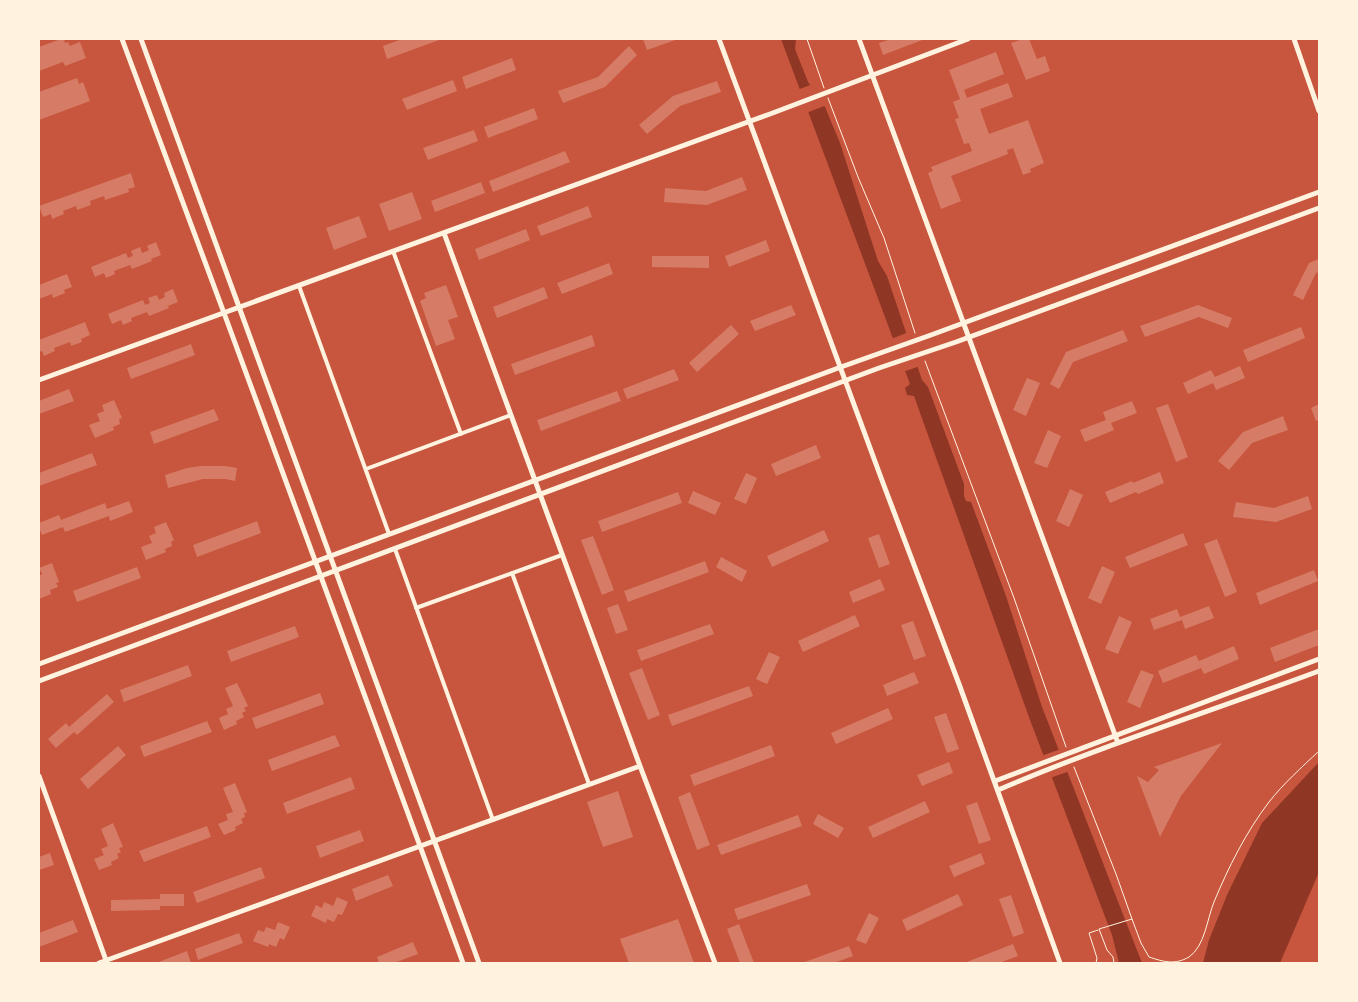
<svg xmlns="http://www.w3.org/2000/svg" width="1358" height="1002" font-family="'Libre Baskerville',serif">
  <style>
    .water { fill: #8f3625 }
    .pier { fill: #c8553d }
    .building { fill: #d67c66 }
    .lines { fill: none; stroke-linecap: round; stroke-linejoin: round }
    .path { stroke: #fff3e0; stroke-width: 1 }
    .minor { stroke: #fff3e0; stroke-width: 4 }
    .tertiary { stroke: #fff3e0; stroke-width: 5 }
  </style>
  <rect width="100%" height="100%" fill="#c8553d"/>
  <path class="water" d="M781 39H796L795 49 808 82 825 107 840 143 878 261 887 276 922 380 928 387 964 484V496L966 501 971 502 1006 596 1042 707 1142 963H1119L1112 935 1030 720 914 396 907 395 905 388 910 384Z
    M1319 762V872L1280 963H1203L1209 940 1227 895 1262 823Z"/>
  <path class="pier" d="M813 84 827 105 806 113 797 90Z
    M909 332 920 366 903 372 891 339Z
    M1061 749 1070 771 1050 778 1041 756Z"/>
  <path class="building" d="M61 39H64L65 43 68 42 70 46 80 42 86 58 65 66 63 62 39 71V47Z
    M402 39H442L387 59 383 46Z
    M643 39H678L647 50Z
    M891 39H925L883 55 879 43Z
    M1023 39H1029L1037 59 1045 56 1050 71 1026 80 1011 43Z
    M629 46 637 55 605 87 563 103 558 91 598 77Z
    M996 52 1004 74 964 90 967 98 1008 83 1013 97 980 109 989 134 1028 120 1044 163 1030 169 1031 172 1023 175 1013 148 1007 150 1008 154 951 176 961 201 941 209 928 173 933 171 931 167 972 151 969 143 964 144 955 119 959 118 953 102 960 99 949 70Z
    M512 58 516 70 466 89 462 77Z
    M77 78 79 84 83 82 90 101 39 120V92Z
    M453 80 457 91 407 110 402 99Z
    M717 81 721 92 680 106 647 134 639 125 673 96Z
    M534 108 538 119 488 138 484 127Z
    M474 130 478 141 428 160 423 148Z
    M565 151 570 162 493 192 489 181Z
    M131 173 135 187 128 189 129 192 105 200 104 196 90 201 91 205 77 210 76 206 63 211 64 214 52 219 51 214 43 217 39 206Z
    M742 177 747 190 707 205 664 202 665 188 706 191Z
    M481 182 485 193 435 212 431 201Z
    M412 192 422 219 389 231 379 204Z
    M588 206 592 217 541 236 537 226Z
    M359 216 367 237 334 250 326 228Z
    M526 229 530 240 479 260 475 249Z
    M766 240 770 251 729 267 725 256Z
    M156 242 161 255 151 259 152 261 132 269 130 265 114 271 115 274 106 278 104 273 95 277 91 267 126 253 128 258 133 256 131 251 140 247 142 253 149 250 147 246Z
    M652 256H709V268L652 267Z
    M1319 259V272L1316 273 1303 300 1293 295 1309 263Z
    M609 263 613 274 562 294 557 283Z
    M67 274 72 287 64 290 65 293 53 298 52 294 39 299V285Z
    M446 285 458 317 448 320 455 339 436 346 420 301 426 298 424 293Z
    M544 287 548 298 497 318 493 307Z
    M173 289 178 302 168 306 169 308 149 316 147 312 131 318 132 321 123 325 121 320 112 324 108 314 143 300 145 305 150 303 148 298 157 295 159 300 165 297 164 293Z
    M791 305 796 315 755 331 750 321Z
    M1198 305 1232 318 1228 328 1199 317 1145 337 1140 326Z
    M85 322 90 335 81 339 82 342 71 346 70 342 54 348 55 351 44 356 42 351 39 352V340Z
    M731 325 739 334 697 372 689 363Z
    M1301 327 1305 338 1248 362 1243 350Z
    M1123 330 1128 341 1073 362 1059 389 1050 384 1066 352Z
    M592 335 595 346 515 375 511 364Z
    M191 344 195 355 131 379 127 368Z
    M1240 366 1245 378 1216 390 1213 383 1188 394 1183 383 1211 370 1215 377Z
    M674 369 679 380 627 399 623 389Z
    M1027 378 1040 383 1026 416 1013 410Z
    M69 389 74 401 39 414V401Z
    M617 391 621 401 541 431 537 420Z
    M114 400 122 418 119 419 120 424 113 427 114 430 95 438 89 425 100 421 97 414 104 411 102 405Z
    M1132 401 1137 413 1111 423 1114 430 1085 442 1080 430 1106 420 1103 412Z
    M1168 404 1188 457 1176 462 1156 408Z
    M1319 404V420L1316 421 1311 408Z
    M214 409 219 420 154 444 150 432Z
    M1283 416 1288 430 1252 443 1229 470 1218 461 1243 432Z
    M1048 430 1061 436 1047 468 1034 463Z
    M816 445 821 458 776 476 771 464Z
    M92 453 97 465 39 486V473Z
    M201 466H225L237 468 235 481 225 479H203L168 488 165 475 187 468Z
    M1160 472 1164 483 1138 494 1136 492 1110 503 1105 492 1132 481 1133 483Z
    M746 473 757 478 746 504 734 499Z
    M1070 489 1083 495 1069 527 1056 521Z
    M693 491 721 503 715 515 688 503Z
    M678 492 682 503 602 532 598 521Z
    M1308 496 1312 509 1276 522 1233 517 1236 502 1274 508Z
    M129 501 133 512 110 521 109 516 65 532 63 527 42 535 39 528V523L59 515 61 520 105 503 107 509Z
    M257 521 261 533 197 557 193 545Z
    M166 522 174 540 171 542 172 546 165 549 166 552 146 560 141 547 152 543 149 536 156 533 154 527Z
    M824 530 829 541 772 567 767 556Z
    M1183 533 1188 545 1130 568 1125 557Z
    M879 534 890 564 879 568 868 538Z
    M593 536 614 590 602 595 581 540Z
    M1217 539 1237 592 1225 597 1204 544Z
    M721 557 747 571 742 582 716 567Z
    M705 561 709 572 628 602 624 591Z
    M52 563 59 582 56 583 58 587 50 590 51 594 39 599V576L42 574 39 568Z
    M1102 566 1115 572 1101 604 1088 598Z
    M137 567 141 578 77 602 73 591Z
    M1314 570 1318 581 1260 605 1256 593Z
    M880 579 885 590 853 603 849 592Z
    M618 604 628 630 616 634 607 608Z
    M1209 606 1214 618 1185 629 1182 620 1154 630 1150 619 1177 609 1180 617Z
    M855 615 860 626 803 652 798 641Z
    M1119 616 1132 622 1118 654 1105 649Z
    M913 621 926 656 914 660 901 625Z
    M710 624 714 634 641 661 637 650Z
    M295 626 299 637 231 662 227 651Z
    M1319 629V645L1275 662 1270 648Z
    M1234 646 1239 659 1204 674 1201 668 1163 683 1158 671 1196 655 1199 661Z
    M769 652 780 657 767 684 756 679Z
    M188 665 192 676 124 702 120 690Z
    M642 668 660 715 648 720 629 673Z
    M1141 670 1154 675 1140 708 1127 702Z
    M914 672 919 683 887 696 883 685Z
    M237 683 248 706 244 708 246 711 242 713 244 717 236 721 237 724 224 730 219 718 228 714 226 709 233 706 225 688Z
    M749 686 753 696 672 726 668 715Z
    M320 693 324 704 256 729 252 718Z
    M107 694 114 702 77 735 74 732 56 748 48 739 66 723 69 727Z
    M888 708 893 719 836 744 831 733Z
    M946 713 959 749 947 753 934 717Z
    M207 721 212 732 144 757 140 746Z
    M335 735 340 746 272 771 268 760Z
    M1222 743 1181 796 1160 837 1137 776 1148 782 1159 770 1154 767Z
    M771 745 775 756 694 786 690 775Z
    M118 746 126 755 88 789 80 779Z
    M949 762 953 773 922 786 917 775Z
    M351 777 355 789 287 814 283 803Z
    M235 783 247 812 244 813 245 817 241 819 243 823 235 827 236 830 224 835 218 824 228 820 226 814 233 812 223 788Z
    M618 791 633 837 603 847 587 802Z
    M690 792 710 845 697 850 678 797Z
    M925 801 930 812 873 838 868 827Z
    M977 802 991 840 979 844 966 806Z
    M818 814 844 828 838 838 813 824Z
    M798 815 802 826 721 855 717 845Z
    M113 823 123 847 119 848 121 852 117 854 119 858 111 862 112 865 99 870 94 859 104 855 101 849 108 846 101 829Z
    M207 826 211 837 144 862 139 851Z
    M360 830 364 841 320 858 316 846Z
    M50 853 54 865 39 870V857Z
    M981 853 985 864 954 877 949 866Z
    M261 867 265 878 197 903 193 892Z
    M388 875 393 886 356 901 352 889Z
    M807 884 811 895 738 920 734 909Z
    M160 894H184V906H160V910L111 911V900L160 899Z
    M958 894 963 905 907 931 902 920Z
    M1011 895 1024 933 1013 937 999 899Z
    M337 897 348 902 342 915 338 914 334 922 327 919 326 923 311 916 316 905 322 908 324 902 333 906Z
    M869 913 879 918 866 944 856 940Z
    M678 919 694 963H629L620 939Z
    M73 920 78 932 39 947V933Z
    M278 922 290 927 284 940 280 938 276 947 269 944 268 947 253 941 258 930 264 932 266 927 275 930Z
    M739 924 754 963H740L727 929Z
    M239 933 243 943 198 960 195 949Z
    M413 942 418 954 394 963H379L377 957Z
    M1013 944 1018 956 999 963H964Z
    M849 946 853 956 834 963H802Z
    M187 951 191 963H156Z"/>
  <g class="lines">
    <path class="path" d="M807 39 824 88
      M828 98 858 177 884 238 915 333
      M925 361 1014 598 1066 747
      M1074 767 1116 874 1132 919
      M1096 963 1097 958 1089 933 1098 930
      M1114 963 1113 957 1107 950 1099 929 1132 919 1141 943 1149 957C1164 962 1175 965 1189 957 1205 946 1207 919 1214 902 1228 868 1246 832 1269 802 1283 784 1302 767 1319 751"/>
    <path class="minor" d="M393 251 461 434
      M299 286 389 534
      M366 469 511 415
      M395 549 493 820
      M512 573 589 784
      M416 608 562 555"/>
    <path class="tertiary" d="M122 39 224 313 463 963
      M141 39 479 963
      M719 39 883 483 959 684 1060 963
      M859 39 1118 743
      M1294 39 1319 111
      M444 233 640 766 715 963
      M39 380 770 114 968 39
      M39 664 841 367 931 335 1319 192
      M39 681 879 368 956 342 1319 208
      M39 776 107 963
      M995 781 1319 659
      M998 790C1103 745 1212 711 1319 671
      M99 963 640 766"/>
  </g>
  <rect width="1358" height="1002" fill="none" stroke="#fff3e0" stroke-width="80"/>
</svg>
